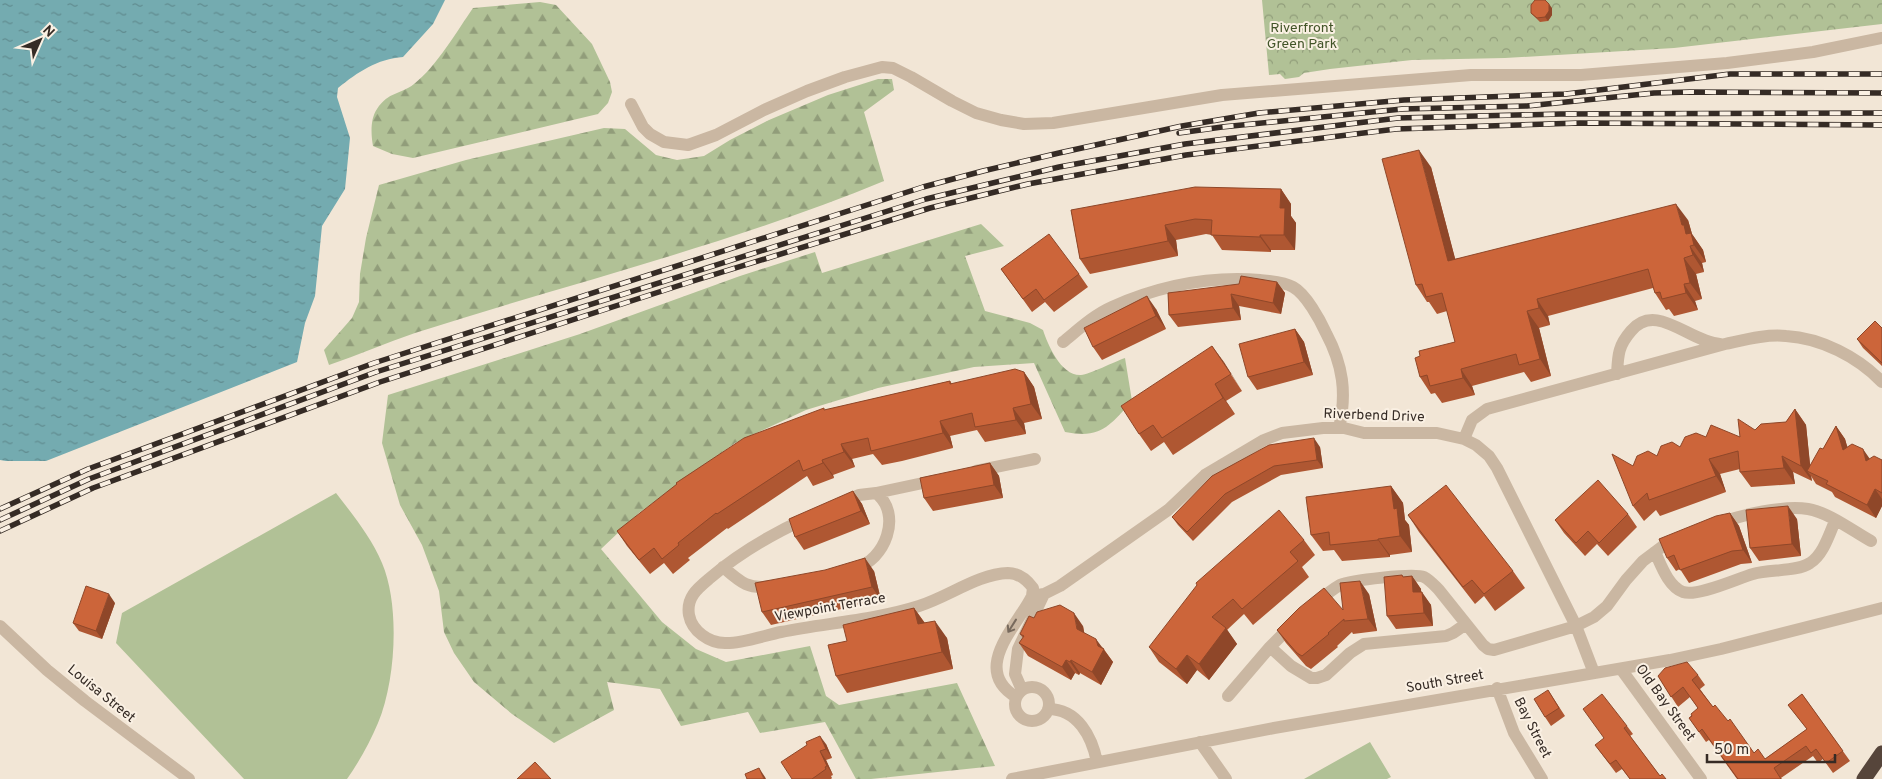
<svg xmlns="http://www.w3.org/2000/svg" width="1882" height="779" font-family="Overpass,sans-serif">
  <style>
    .grass { fill: #b1c196 }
    .forest { fill: url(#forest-firs) }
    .park { fill: url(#park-crowns) }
    .water { fill: url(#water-ripples) }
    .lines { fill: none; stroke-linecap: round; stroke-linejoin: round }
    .minor { stroke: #cab7a2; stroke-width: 12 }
    .highway { stroke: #56453b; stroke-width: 15 }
    .rail-casing { stroke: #352b25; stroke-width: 5.5 }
    .rail { stroke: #faf0e3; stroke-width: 4; stroke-dasharray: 11; stroke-linecap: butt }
    .wall { fill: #af5732 }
    .shaded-wall { fill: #8f4729 }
    .building { fill: #cc653a; stroke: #8f4729 }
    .oneway { stroke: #786a5d }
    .labels { text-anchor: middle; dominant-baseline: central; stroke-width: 4; stroke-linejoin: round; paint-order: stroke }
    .park-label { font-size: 14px; fill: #425428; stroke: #faf0e3 }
    .street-label { font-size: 14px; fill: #352b25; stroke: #faf0e3 }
  </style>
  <defs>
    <pattern id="forest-firs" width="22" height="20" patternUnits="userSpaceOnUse" patternTransform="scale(1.25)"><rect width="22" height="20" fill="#b1c196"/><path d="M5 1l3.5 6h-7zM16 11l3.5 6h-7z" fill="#919d7a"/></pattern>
    <pattern id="park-crowns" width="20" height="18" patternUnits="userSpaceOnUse" patternTransform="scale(1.25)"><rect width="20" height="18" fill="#b1c196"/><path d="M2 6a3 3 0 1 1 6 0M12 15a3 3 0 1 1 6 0" fill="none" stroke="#919d7a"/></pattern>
    <pattern id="water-ripples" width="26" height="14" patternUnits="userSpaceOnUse" patternTransform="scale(1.25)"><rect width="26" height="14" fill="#74abb0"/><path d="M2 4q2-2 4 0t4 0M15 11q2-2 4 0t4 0" fill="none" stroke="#608b8f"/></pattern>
  </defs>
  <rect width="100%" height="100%" fill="#f2e6d6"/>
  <path class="grass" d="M336 493C353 515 371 537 382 563 400 605 396 680 378 723 370 742 359 762 347 779H244L116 643 122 613Z
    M1370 742 1391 777 1387 779H1304Z"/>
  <path class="forest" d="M540 2 556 5 592 44 610 82 612 92 608 103 598 114 413 158 392 154 373 146C371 135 370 119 377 109 389 91 400 95 414 84 436 67 457 31 473 8Z
    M878 79H892L894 90 864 112 884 181C732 244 571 283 415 333 386 343 358 355 329 365L324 350 352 318 359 302 360 274 366 238 379 185 466 160 604 128 625 129 656 155 677 160 704 156 730 140 769 120 828 95Z
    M981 224 1004 246 965 256 985 311 1030 323 1043 330C1048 345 1061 376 1081 375 1090 374 1114 362 1125 358L1132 401C1109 426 1102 439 1065 432L1034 363 974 367 878 388 806 410 735 443 639 513 601 549 662 622 696 649 726 662 810 646 826 696 839 705 957 683 995 766 871 779H856L825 722 760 733 748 712 681 726 660 689 607 682 614 710 554 743 512 714 474 682 454 653 444 632 439 591 422 545 400 505 382 443 388 395 580 334 740 276 815 252 822 273Z"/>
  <path class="park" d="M1262 0H1882V24L1674 48 1505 58 1412 60 1330 69 1304 73 1299 77 1285 79 1280 74 1269 75Z"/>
  <path class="water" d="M0 0H445L433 24 403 57C377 59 358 72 338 88L337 97 350 138 345 189 322 226 315 296 305 323 297 362 46 461H6L0 460Z"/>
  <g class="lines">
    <path class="minor" d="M631 104 643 127 650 134 664 142 688 145 716 135 764 110 807 91 845 77 882 67 893 68 911 77 952 101 976 113 1001 120 1024 124 1053 123 1222 95 1471 75H1581L1727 63 1813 52 1882 38
      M1063 342C1079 329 1094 315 1112 307 1159 286 1209 276 1260 280 1271 281 1284 282 1293 287 1306 294 1320 320 1326 333 1343 365 1347 393 1339 428
      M1617 374C1618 355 1618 346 1631 331 1656 301 1689 342 1720 344
      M1464 439 1472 420 1487 409 1725 344C1744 340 1766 334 1786 336 1821 338 1858 357 1882 382
      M976 471 1035 459
      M876 493 937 480
      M841 503 859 495 876 493C903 514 885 561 855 568
      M807 518C772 534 739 553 710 578 698 588 686 597 689 615 692 631 709 643 725 643 740 644 766 635 781 632 826 623 875 620 919 606 948 597 978 574 1008 573 1019 573 1027 580 1033 588L1032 596
      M1719 523C1742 515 1783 505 1808 509 1828 512 1853 531 1871 541
      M1655 552C1661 565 1668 586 1683 592 1698 597 1738 578 1753 574 1769 569 1797 572 1810 563 1823 555 1829 535 1835 521
      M723 567C740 582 748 590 772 586
      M1315 604C1323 597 1331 590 1340 585 1351 580 1414 573 1424 577 1430 580 1434 585 1439 590L1483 645 1488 649 1494 650 1576 626 1594 617 1607 606 1626 580 1643 561 1667 543 1677 539
      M0 626 47 670 85 701 189 779
      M1270 647 1291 666 1311 678H1317L1326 675 1350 653 1364 644 1446 636 1453 633 1466 624
      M1621 669 1701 779
      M1015 704a17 17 0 1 1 34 0a17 17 0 1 1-34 0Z
      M1497 688 1514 733 1542 779
      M1022 690 1015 674 1018 649 1044 594
      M1228 696 1270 647 1293 624
      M1016 697C970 669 1018 625 1032 596L1044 594 1060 586 1168 510 1205 475 1264 440 1282 433 1323 428H1344L1364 433H1437L1464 439 1476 445 1489 456 1497 468 1576 626 1594 673
      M1048 709C1078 709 1092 737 1097 762
      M1200 742 1226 779
      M1012 779 1274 728 1670 660 1721 649 1882 608"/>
    <path class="highway" d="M1864 779 1882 753"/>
    <defs>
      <path id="rail" d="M1179 133 1222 127 1402 109 1527 106 1654 93 1690 92 1882 93
        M0 509 88 469 374 363 923 187 983 171 1059 153 1182 126 1259 113 1404 100 1566 94 1730 74H1882
        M0 520 89 479 376 372 926 199 1059 167 1185 144 1398 118 1560 114 1882 113
        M0 531 93 488 380 382 690 282 930 208 1028 184 1186 155 1396 129 1580 123 1882 125"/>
    </defs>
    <use href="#rail" class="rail-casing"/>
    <use href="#rail" class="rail"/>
  </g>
  <path class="wall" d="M1552 8V15L1548 21 1540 22 1531 13Z
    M1431 167 1455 259 1688 220 1692 234 1703 250 1706 262 1702 263 1704 272 1696 274 1702 299 1695 301 1698 310 1674 316 1669 309 1666 310 1655 293 1653 288 1548 316 1550 325 1539 328 1551 376 1531 382 1524 372 1472 386 1475 395 1442 403 1435 393 1431 394 1420 377V356L1455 342 1447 311 1437 314 1429 302H1427L1416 285Z
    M1281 189 1291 204V216L1296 223 1295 250H1271V252L1222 250 1212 235 1206 234 1176 240 1178 256 1090 274 1080 259 1071 210Z
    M1001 269 1079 274 1088 287 1054 312 1045 302 1032 312Z
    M1277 282 1285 293 1281 314 1239 306 1241 320 1178 327 1169 315 1168 293Z
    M1156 309 1166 329 1102 360 1093 347Z
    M1882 328V366L1863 348 1857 339Z
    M1295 329 1304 342 1313 375 1257 390 1248 377Z
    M1212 346 1242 391 1226 401 1235 414 1173 455 1164 442 1151 451 1139 434Z
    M1024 372 1034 387 1042 419 1024 423 1026 434 985 442 977 430 950 436 953 448 902 461 882 465 873 454 852 459 855 467 833 475 834 478 813 486 807 476 728 529 727 528 688 558 690 560 673 574 664 563 650 574 627 546 617 531 825 410 950 381 952 384Z
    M1795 409 1806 425 1810 466 1823 449 1836 426 1845 439 1847 447 1869 459 1882 460V506L1876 518 1835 497 1832 492 1816 484 1811 476 1812 481 1793 472 1795 484 1751 487 1740 472V469L1720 474 1726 492 1660 516 1656 510 1644 521 1633 506V466L1657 456 1706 437H1740L1755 430 1786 422Z
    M1269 445 1320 447 1323 468 1281 475 1232 502 1193 541 1178 525 1172 517Z
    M990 463 999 476 1003 498 933 511 924 498Z
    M1391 486 1403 503 1405 520 1409 525 1412 552 1390 555V557L1342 561 1334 550 1323 551 1311 535Z
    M853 491 862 504 870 524 804 550 795 537Z
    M1730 513 1739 526 1752 563 1741 564 1689 583 1680 569 1676 571 1667 558Z
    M1628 514 1637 527 1608 556 1597 544 1585 556 1564 533 1555 520Z
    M1408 515 1513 571 1525 588 1495 611 1484 596 1475 604 1419 532Z
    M1797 519 1801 556 1759 561 1750 548Z
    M1304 540 1315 555 1302 567 1309 577 1253 625 1244 614 1227 630 1237 644 1209 680 1197 670 1187 684 1159 662 1149 647Z
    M874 571 881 600 771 625 762 612Z
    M1402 575 1403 577 1412 576 1421 589V592L1431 605 1433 626 1396 629 1387 616Z
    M1369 594 1377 631 1353 634 1352 632 1337 646 1338 647 1311 669 1306 666 1286 643 1277 630 1343 610Z
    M115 603 102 639 79 631 73 623Z
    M914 608 925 623 947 638 953 669 847 693 836 676 847 641Z
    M1083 626 1084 633 1103 648 1113 662 1101 685 1080 673 1079 675 1075 673 1071 680 1028 656 1019 643 1023 638 1020 634Z
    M1698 675 1705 685 1700 689 1713 707 1728 721 1754 753 1765 759 1807 729 1788 705 1802 694 1850 761 1833 773 1823 759 1818 763 1813 756 1781 778 1782 779H1737L1709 740 1706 742 1689 718 1698 708 1690 697 1678 707 1658 676Z
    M1548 690 1565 716 1551 726 1545 717Z
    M1627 726 1633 734 1630 736 1660 776 1666 779H1630L1622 769 1616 773 1595 745Z
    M826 744 832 758 826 760 833 775 831 776 832 778 831 779H792Z"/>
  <path class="shaded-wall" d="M1549 4 1552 8V15L1548 21 1545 17Z
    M1419 150 1431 167 1460 277 1448 261Z
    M1281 189 1291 204V216L1296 223 1295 250 1284 235 1280 208Z
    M1676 204 1688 220 1692 234 1703 250 1706 262 1686 234 1682 225Z
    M1165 225 1176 240 1178 256 1168 241Z
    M1260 235 1271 250V252L1260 237Z
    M1690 246 1702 263 1704 272 1693 255Z
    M1684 258 1696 274 1702 299 1690 283Z
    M1277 282 1285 293 1281 314 1273 303Z
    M1684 284 1695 301 1698 310 1686 293Z
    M1231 294 1239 306 1241 320 1233 308Z
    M1147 296 1156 309 1166 329 1156 316Z
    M1537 299 1548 316 1550 325 1539 308Z
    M1527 311 1539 328 1551 376 1540 359Z
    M1295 329 1304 342 1313 375 1304 362Z
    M1212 346 1224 362 1242 391 1231 374Z
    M1461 369 1472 386 1475 395 1463 378Z
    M1024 372 1034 387 1042 419 1031 404Z
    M1215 384 1226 401 1235 414 1223 398Z
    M1013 408 1024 423 1026 434 1016 420Z
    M1795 409 1806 425 1811 473 1807 471 1811 476 1812 481 1801 466Z
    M940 421 950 436 953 448 943 433Z
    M1836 426 1845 439 1852 462 1843 450Z
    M1314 438 1320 447 1323 468 1317 460Z
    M841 444 852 459 855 467 844 452Z
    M1863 449 1872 462 1866 461Z
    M1782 456 1793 472 1795 484 1784 468Z
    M1709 459 1720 474 1726 492 1716 476Z
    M822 460 833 475 834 478 823 463Z
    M990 463 999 476 1003 498 994 485Z
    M1391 486 1403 503 1405 520 1409 525 1412 552 1400 536 1394 509Z
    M1875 489 1882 499V506L1876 518 1867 505Z
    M853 491 862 504 870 524 861 511Z
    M1788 506 1797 519 1801 556 1792 544Z
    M1730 513 1739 526 1752 563 1743 550Z
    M1378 539 1390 555V557L1378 540Z
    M865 558 874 571 881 600 872 587Z
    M1412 576 1421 589 1422 605 1413 592Z
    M1360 581 1369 594 1377 631 1368 619Z
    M1422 592 1431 605 1433 626 1424 613Z
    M109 594 115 603 102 639 96 631Z
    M914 608 926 625 918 624Z
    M1074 613 1083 626 1086 642 1077 629Z
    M935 621 947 638 953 669 942 652Z
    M1226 628 1237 644 1209 680 1199 664Z
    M1096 639 1113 662 1101 685 1092 672 1098 646Z
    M1187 655 1197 670 1187 684 1176 669Z
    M1066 660 1075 673 1071 680 1062 667Z
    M1071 660 1080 673 1079 675 1070 662Z
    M820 736 826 744 832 758 826 749Z
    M820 751 826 760 833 775 827 766Z
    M759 768 765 777 766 779H764Z"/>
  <path class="building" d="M1535 0H1545L1549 4V11L1545 17 1537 18 1531 13V5Z
    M1419 150 1448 261 1676 204 1682 225H1684L1686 234 1691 233 1694 245 1690 246 1693 255 1684 258 1690 283 1684 284 1686 293 1662 299 1660 292 1655 293 1648 269 1537 299 1539 308 1527 311 1540 359 1519 365 1516 354 1461 369 1463 378 1430 386 1427 375 1420 377 1415 358 1420 356 1419 351 1455 342 1442 293 1426 297 1422 284 1416 285 1382 159Z
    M1195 187 1281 189 1280 208H1285L1284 235H1260V237L1211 235 1212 220 1195 219 1165 225 1168 241 1080 259 1071 210Z
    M1049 234 1079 274 1044 300 1036 289 1023 299 1001 269Z
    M1241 276 1277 282 1273 303 1231 294 1233 308 1169 315 1168 293 1239 284Z
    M1147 296 1156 316 1093 347 1084 328Z
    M1875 321 1882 328V363L1857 339Z
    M1295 329 1304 362 1248 377 1239 344Z
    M1212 346 1231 374 1215 384 1223 398 1162 438 1153 425 1139 434 1121 406Z
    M1015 369 1024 372 1031 404 1013 408 1016 420 975 427 972 413 940 421 943 433 871 451 868 438 841 444 844 452 822 460 823 463 803 471 799 460 717 514 716 513 678 543 679 545 662 559 654 548 639 560 617 531 677 484 676 483 744 438 824 408V410L950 381V384Z
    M1795 409 1801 466 1782 456 1784 468 1740 472 1738 451 1709 459 1716 476 1649 500 1647 493 1633 506 1612 454 1633 466 1637 456 1648 451 1657 456 1661 446 1672 442 1680 447 1685 437 1696 433 1706 437 1711 425 1740 437 1738 419 1755 430 1761 424 1786 422Z
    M1836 426 1843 450 1852 444 1863 449 1866 461 1874 456 1882 460V493L1875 489 1867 505 1826 484 1828 481 1807 471 1820 448 1823 449Z
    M1314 438 1317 460 1274 466 1225 494 1187 532 1172 517 1212 476 1269 445Z
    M990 463 994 485 924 498 920 478Z
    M1598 480 1628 514 1599 543 1588 531 1576 543 1555 520Z
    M1446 485 1513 571 1484 594 1472 580 1463 587 1408 515Z
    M1391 486 1394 509 1397 508 1400 536 1378 539V540L1330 545 1329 532 1311 535 1306 497Z
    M853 491 861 511 795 537 789 519Z
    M1788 506 1792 544 1750 548 1746 510Z
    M1279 510 1304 540 1290 552 1298 561 1242 609 1233 599 1212 617 1226 628 1199 664 1187 655 1176 669 1149 647 1197 585 1196 583Z
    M1730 513 1743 550 1732 551 1680 570 1674 555 1667 558 1659 539 1716 516Z
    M865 558 872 587 762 612 755 583 825 570Z
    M1402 575 1403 577 1412 576 1413 592H1422L1424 613 1387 616 1384 577Z
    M1360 581 1368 619 1344 621V619L1328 633 1329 634 1302 656 1297 653 1277 630 1299 608 1324 588 1343 610 1340 583Z
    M86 586 109 594 96 631 73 623Z
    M1060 605 1074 613 1077 629 1096 639 1098 646 1104 649 1092 672 1071 660 1070 662 1066 660 1062 667 1019 643 1024 636 1020 634 1029 616 1034 618 1037 612Z
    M914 608 918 624 935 621 942 652 836 676 828 645 847 641 843 625Z
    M1687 662 1698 675 1692 680 1713 707 1715 705 1728 721 1730 719 1754 753 1758 749 1765 759 1807 729 1788 705 1802 694 1843 751 1826 763 1816 749 1811 753 1806 746 1774 768 1781 779H1738L1702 729 1699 732 1689 718 1692 716 1691 714 1698 708 1683 687 1671 697 1658 676 1665 668Z
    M1548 690 1559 708 1545 717 1534 699Z
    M1602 694 1627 726 1624 728 1660 776 1662 774 1666 779H1630L1616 760 1610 764 1595 745 1604 738 1583 709Z
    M820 736 826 749 820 751 827 766 825 767 826 769 812 779H792L781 762 807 745 806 742Z
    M535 762 551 779H517Z
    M759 768 764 779H747L745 774Z"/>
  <defs><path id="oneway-shaft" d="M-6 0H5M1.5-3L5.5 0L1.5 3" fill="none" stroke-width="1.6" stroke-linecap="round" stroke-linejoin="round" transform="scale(1.25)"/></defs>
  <use class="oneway" href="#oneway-shaft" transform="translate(1012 626) rotate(122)"/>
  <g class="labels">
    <g class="park-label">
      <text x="1302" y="28">Riverfront<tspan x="1302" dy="16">Green Park</tspan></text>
    </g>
    <g class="street-label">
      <text transform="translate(1374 416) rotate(2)">Riverbend Drive</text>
      <text transform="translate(830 608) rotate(-10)">Viewpoint Terrace</text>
      <text transform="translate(1445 682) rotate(-10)">South Street</text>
      <text transform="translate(101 694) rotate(39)">Louisa Street</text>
      <text transform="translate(1665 703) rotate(54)">Old Bay Street</text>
      <text transform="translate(1532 728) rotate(63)">Bay Street</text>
    </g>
  </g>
  <g transform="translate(40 40) rotate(45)" stroke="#faf0e3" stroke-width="4" paint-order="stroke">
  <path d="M0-4L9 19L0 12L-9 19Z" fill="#352b25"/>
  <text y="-8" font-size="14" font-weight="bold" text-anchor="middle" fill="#352b25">N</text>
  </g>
  <path d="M1707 754v8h128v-8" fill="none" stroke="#352b25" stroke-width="2.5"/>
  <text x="1714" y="754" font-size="15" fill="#352b25" stroke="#faf0e3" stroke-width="4" paint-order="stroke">50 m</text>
</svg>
